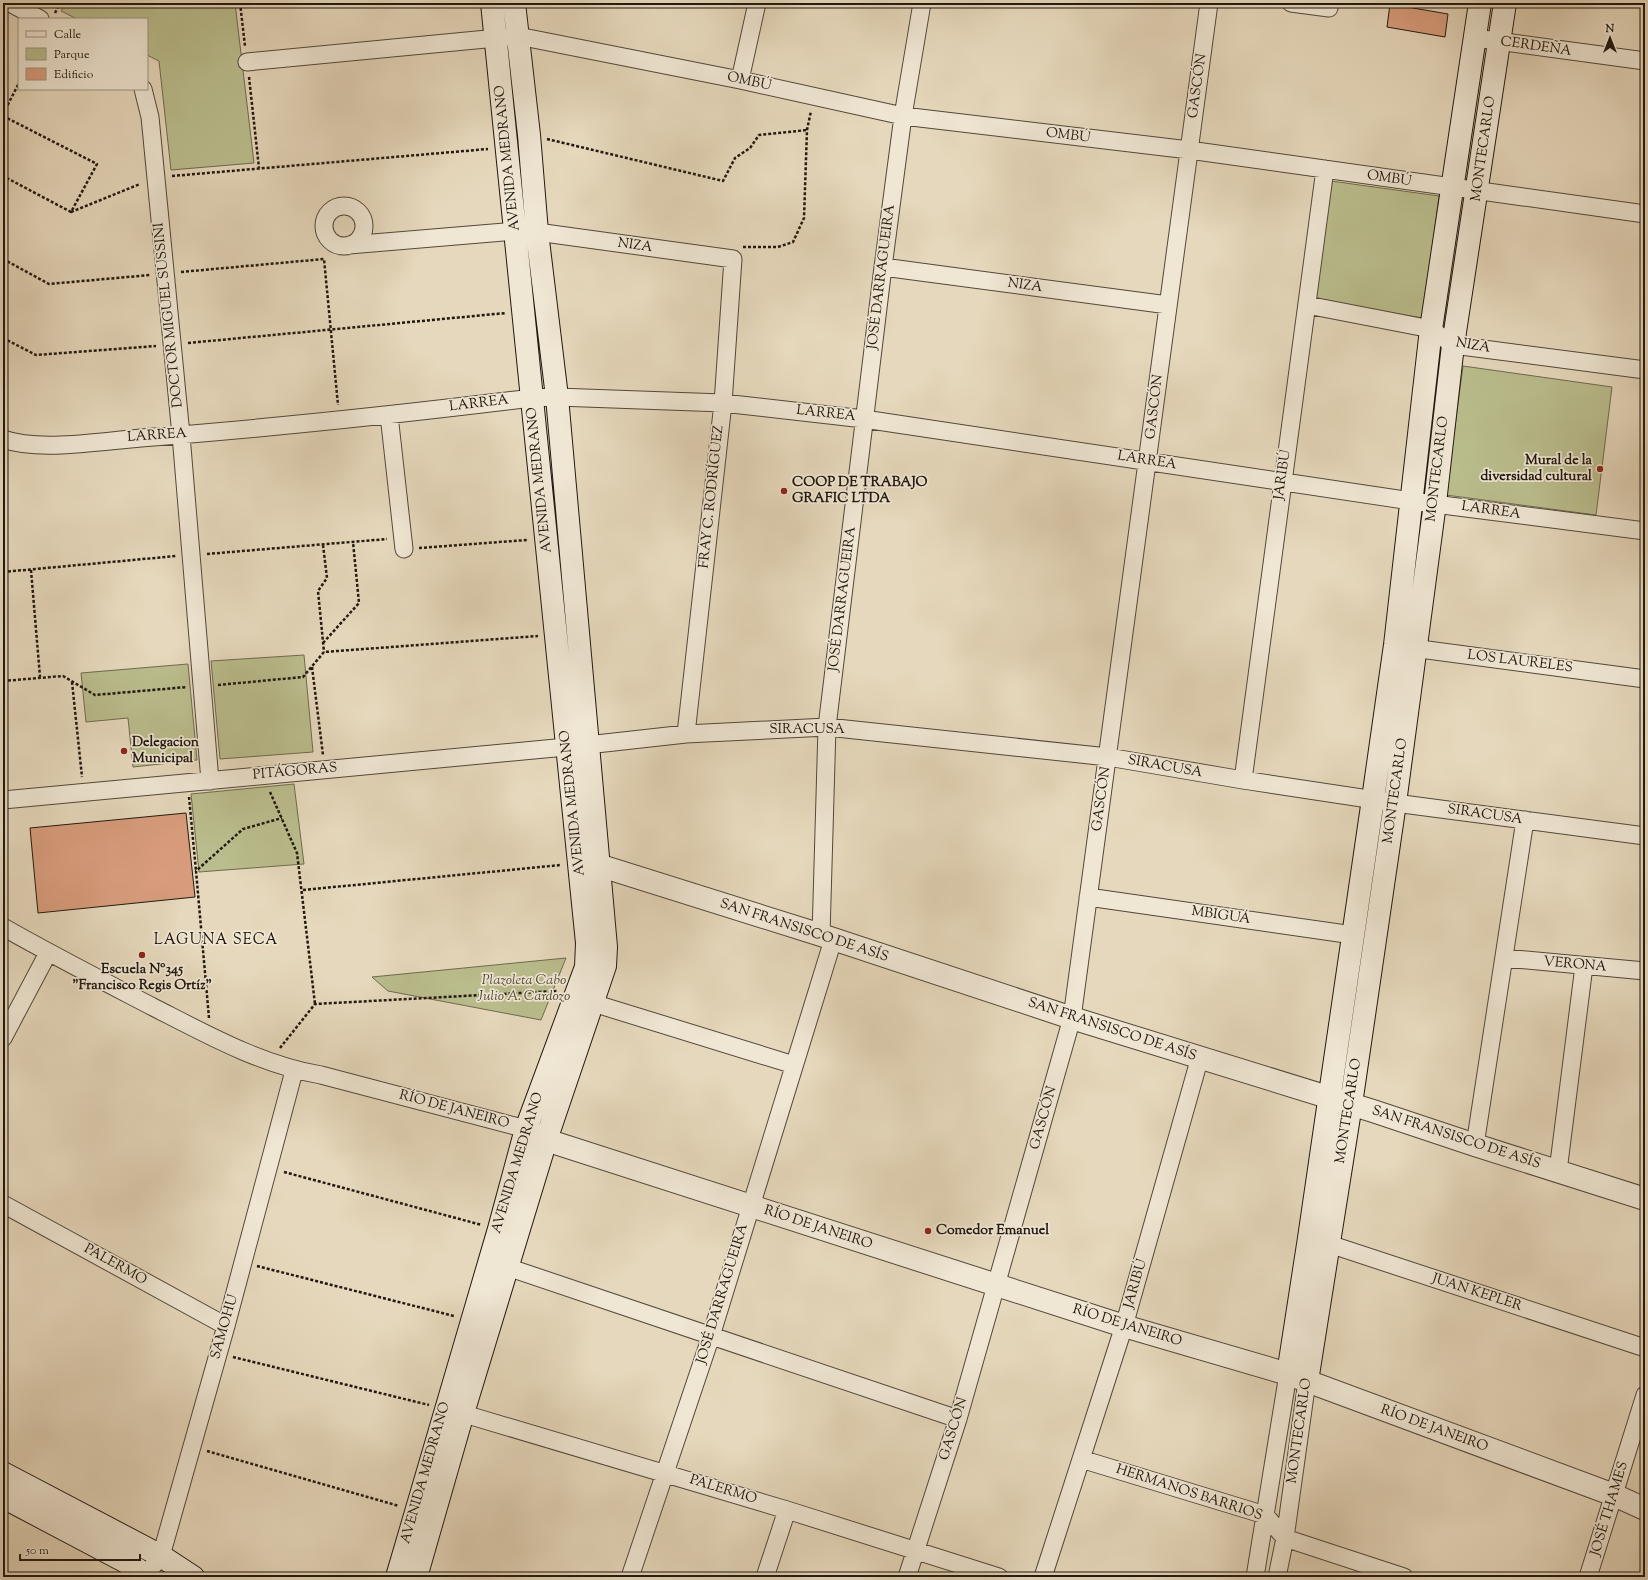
<svg xmlns="http://www.w3.org/2000/svg" width="1648" height="1580" font-family="'Sorts Mill Goudy',serif">
  <style>
    .green { fill: #babd8d; stroke: #6e6a4e }
    .building { fill: #d99d7d; stroke: #211810 }
    .lines { fill: none; stroke-linecap: round; stroke-linejoin: round }
    .minor-casing { stroke: #52483b; stroke-width: 19 }
    .tertiary-casing { stroke: #52483b; stroke-width: 24 }
    .secondary-casing { stroke: #211810; stroke-width: 24 }
    .path { stroke: #211810; stroke-width: 2.5; stroke-dasharray: 3 2; stroke-linecap: butt }
    .minor { stroke: #efe6d3; stroke-width: 17 }
    .tertiary { stroke: #efe6d3; stroke-width: 22 }
    .secondary { stroke: #efe6d3; stroke-width: 22 }
    .poi-dot { fill: #8f2418; stroke: #efe6d3; stroke-width: 1.5 }
    .labels { text-anchor: middle; dominant-baseline: central; stroke-width: 3.5; stroke-linejoin: round; paint-order: stroke }
    .street-label { font-size: 14px; fill: #211810; stroke: #efe6d3 }
    .poi-label { font-size: 14px; font-weight: bold; fill: #211810; stroke: #efe6d3; text-anchor: start }
    .park-label { font-size: 14px; font-style: italic; fill: #4f4a36; stroke: #efe6d3 }
    .neighbourhood-label { font-size: 15px; letter-spacing: 1px; fill: #211810; stroke: #efe6d3 }
  </style>
  <rect width="100%" height="100%" fill="#e6d8bc"/>
  <filter id="stains"><feTurbulence type="fractalNoise" baseFrequency=".005" numOctaves="4"/><feColorMatrix values="0 0 0 0 .2 0 0 0 0 .09 0 0 0 0 .02 0 0 0 .5 -.17"/></filter>
  <radialGradient id="worn" r=".72"><stop offset=".6" stop-color="#630" stop-opacity="0"/><stop offset="1" stop-color="#630" stop-opacity=".3"/></radialGradient>
  <path class="green" d="M65 3H235L254 163 171 170 159 61 147 55V19H77L61 11Z
    M1331 181 1439 196 1423 318 1313 300Z
    M1463 366 1612 387 1596 515 1446 495Z
    M304 655 313 752 220 759 211 661Z
    M188 664 197 760 133 767 128 718 86 722 81 673Z
    M294 784 304 864 199 872 191 794Z
    M566 958 541 1020 388 991 372 977Z"/>
  <path class="building" d="M1390 4 1448 14 1445 37 1387 27Z
    M186 813 195 897 38 913 30 828Z"/>
  <g class="lines">
    <defs>
      <path id="minor" d="M10 3 40 19
        M1291 3 1329 8 1330 3
        M1475 38 1645 61
        M247 62 518 36 740 80 903 116 1189 150 1645 214
        M740 80 757 3
        M143 89 150 117 181 435 210 781
        M324 226a20 20 0 1 1 40 0a20 20 0 1 1-40 0Z
        M537 232 733 259 723 403 686 734
        M349 245 516 231
        M883 267 1168 305
        M1307 305 1431 329 1453 345 1645 370
        M389 415 404 549
        M3 439C39 452 102 441 141 438 272 428 402 414 532 398L557 397 723 403 864 419 1411 501 1645 531
        M1405 647 1645 679
        M1243 780 1325 169
        M3 800 587 745 686 734 827 727 1108 757 1243 780 1395 803 1645 836
        M1088 897 1353 935
        M3 927C52 955 103 981 153 1007 206 1034 261 1065 321 1075L526 1129
        M821 935 827 727 883 267 903 116 922 3
        M1505 958 1645 971
        M593 1003 794 1065
        M3 1038 48 953
        M1475 1145 1525 820
        M1558 1171 1584 966
        M3 1204 226 1326
        M1317 1240 1645 1348
        M507 1267 958 1419
        M451 1410 787 1510 999 1577
        M1081 1459 1265 1515 1285 1538 1404 1577
        M144 1577 161 1556 226 1326 294 1071
        M630 1577 711 1336 833 940
        M765 1577 787 1510
        M907 1577 958 1419 1072 1018 1209 3
        M1043 1577 1124 1326 1200 1057
        M1255 1577 1288 1374
        M1277 1577 1285 1538 1307 1381
        M1588 1577 1645 1395"/>
      <path id="tertiary" d="M580 863 598 865 821 935 1072 1018 1373 1111 1475 1145 1645 1199
        M529 1131 546 1140 1124 1326 1288 1374 1614 1495 1645 1509"/>
      <path id="secondary" d="M1288 1374 1309 1238 1373 799 1395 645 1431 329 1480 3
        M1307 1381 1351 1104 1395 803 1435 503 1453 345 1505 3
        M3 1473 161 1556 193 1577
        M3 1497 128 1563 149 1577
        M397 1577 499 1229 526 1129 586 967 587 943 492 3
        M416 1577 463 1413 546 1140 605 966 606 947 557 397 537 232 529 135 514 3"/>
    </defs>
    <use href="#minor" class="minor-casing"/>
    <use href="#tertiary" class="tertiary-casing"/>
    <use href="#secondary" class="secondary-casing"/>
    <path class="path" d="M240 3 245 46
      M55 13 60 3
      M249 77 259 168
      M3 114 19 83
      M3 116 97 164 71 212 3 176
      M547 139 723 181 735 158 750 148 759 135 807 130
      M172 176 488 149
      M71 212 140 184
      M743 247H778L793 242 804 218 807 130 811 111
      M3 259 49 284 150 275
      M181 272 324 259 338 405
      M3 338 36 355 156 346
      M188 343 506 313
      M323 545 327 578 318 591 324 652
      M419 548 527 540
      M207 554 387 539
      M31 570 40 677
      M3 572 176 556
      M323 643 359 603 353 542
      M312 667 323 755
      M3 681 63 676 95 695 187 687
      M72 682 82 777
      M218 685 303 677 324 652 538 636
      M270 792 297 853 315 1004
      M189 797 196 871
      M303 890 561 865
      M209 1018 196 871 243 829 282 818
      M280 1048 315 1004 557 991
      M284 1172 482 1225
      M257 1266 454 1316
      M233 1357 429 1405
      M207 1451 399 1506"/>
    <use href="#minor" class="minor"/>
    <use href="#tertiary" class="tertiary"/>
    <use href="#secondary" class="secondary"/>
  </g>
  <g class="poi-dot">
    <circle cx="1600" cy="469" r="4"/>
    <circle cx="784" cy="491" r="4"/>
    <circle cx="124" cy="751" r="4"/>
    <circle cx="142" cy="955" r="4"/>
    <circle cx="928" cy="1231" r="4"/>
  </g>
  <g class="labels">
    <g class="street-label">
      <text transform="translate(1536 47) rotate(8)">CERDEÑA</text>
      <text transform="translate(749 82) rotate(12)">OMBÚ</text>
      <text transform="translate(1198 86) rotate(-82)">GASCÓN</text>
      <text transform="translate(1068 136) rotate(7)">OMBÚ</text>
      <text transform="translate(1484 149) rotate(-82)">MONTECARLO</text>
      <text transform="translate(508 158) rotate(-96)">AVENIDA MEDRANO</text>
      <text transform="translate(1389 179) rotate(8)">OMBÚ</text>
      <text transform="translate(635 246) rotate(8)">NIZA</text>
      <text transform="translate(882 277) rotate(-83)">JOSÉ DARRAGUEIRA</text>
      <text transform="translate(1025 286) rotate(8)">NIZA</text>
      <text transform="translate(169 315) rotate(-96)">DOCTOR MIGUEL SUSSINI</text>
      <text transform="translate(1473 346) rotate(10)">NIZA</text>
      <text transform="translate(479 404) rotate(-7)">LARREA</text>
      <text transform="translate(1155 407) rotate(-83)">GASCÓN</text>
      <text transform="translate(826 414) rotate(6)">LARREA</text>
      <text transform="translate(157 436) rotate(-4)">LARREA</text>
      <text transform="translate(1147 461) rotate(9)">LARREA</text>
      <text transform="translate(1438 469) rotate(-83)">MONTECARLO</text>
      <text transform="translate(1283 475) rotate(-82)">JARIBÚ</text>
      <text transform="translate(540 480) rotate(-96)">AVENIDA MEDRANO</text>
      <text transform="translate(712 497) rotate(-84)">FRAY C. RODRÍGUEZ</text>
      <text transform="translate(1491 511) rotate(8)">LARREA</text>
      <text transform="translate(843 599) rotate(-83)">JOSÉ DARRAGUEIRA</text>
      <text transform="translate(1520 662) rotate(7)">LOS LAURELES</text>
      <text x="807" y="730">SIRACUSA</text>
      <text transform="translate(1165 767) rotate(10)">SIRACUSA</text>
      <text transform="translate(295 772) rotate(-5)">PITÁGORAS</text>
      <text transform="translate(1396 791) rotate(-82)">MONTECARLO</text>
      <text transform="translate(1102 799) rotate(-82)">GASCÓN</text>
      <text transform="translate(573 803) rotate(-96)">AVENIDA MEDRANO</text>
      <text transform="translate(1485 815) rotate(8)">SIRACUSA</text>
      <text transform="translate(1221 916) rotate(8)">MBIGUÁ</text>
      <text transform="translate(804 931) rotate(18)">SAN FRANSISCO DE ASÍS</text>
      <text transform="translate(1575 965) rotate(5)">VERONA</text>
      <text transform="translate(1112 1030) rotate(18)">SAN FRANSISCO DE ASÍS</text>
      <text transform="translate(454 1110) rotate(15)">RÍO DE JANEIRO</text>
      <text transform="translate(1349 1111) rotate(-81)">MONTECARLO</text>
      <text transform="translate(1044 1118) rotate(-74)">GASCÓN</text>
      <text transform="translate(1456 1138) rotate(18)">SAN FRANSISCO DE ASÍS</text>
      <text transform="translate(518 1163) rotate(-73)">AVENIDA MEDRANO</text>
      <text transform="translate(818 1228) rotate(18)">RÍO DE JANEIRO</text>
      <text transform="translate(115 1265) rotate(29)">PALERMO</text>
      <text transform="translate(1136 1284) rotate(-74)">JARIBÚ</text>
      <text transform="translate(1477 1293) rotate(18)">JUAN KEPLER</text>
      <text transform="translate(723 1294) rotate(-73)">JOSÉ DARRAGUEIRA</text>
      <text transform="translate(1127 1326) rotate(17)">RÍO DE JANEIRO</text>
      <text transform="translate(225 1327) rotate(-74)">SAMOHU</text>
      <text transform="translate(954 1429) rotate(-73)">GASCÓN</text>
      <text transform="translate(1434 1429) rotate(20)">RÍO DE JANEIRO</text>
      <text transform="translate(1300 1431) rotate(-82)">MONTECARLO</text>
      <text transform="translate(426 1473) rotate(-74)">AVENIDA MEDRANO</text>
      <text transform="translate(723 1490) rotate(17)">PALERMO</text>
      <text transform="translate(1189 1493) rotate(18)">HERMANOS BARRIOS</text>
      <text transform="translate(1610 1509) rotate(-73)">JOSÉ THAMES</text>
    </g>
    <g class="poi-label">
      <text x="1592" y="461" text-anchor="end">Mural de la<tspan x="1592" dy="16">diversidad cultural</tspan></text>
      <text x="792" y="483">COOP DE TRABAJO<tspan x="792" dy="16">GRAFIC LTDA</tspan></text>
      <text x="132" y="743">Delegacion<tspan x="132" dy="16">Municipal</tspan></text>
      <text x="142" y="970" text-anchor="middle">Escuela Nº345<tspan x="142" dy="16">"Francisco Regis Ortíz"</tspan></text>
      <text x="936" y="1231">Comedor Emanuel</text>
    </g>
    <g class="park-label">
      <text x="524" y="981">Plazoleta Cabo<tspan x="524" dy="16">Julio A. Cardozo</tspan></text>
    </g>
    <g class="neighbourhood-label">
      <text x="216" y="940">LAGUNA SECA</text>
    </g>
  </g>
  <rect width="1648" height="1580" fill="none" stroke="#e6d8bc" stroke-width="16"/>
  <rect x="4" y="4" width="1640" height="1572" fill="none" stroke="#211810" stroke-width="2"/>
  <rect x="8" y="8" width="1632" height="1564" fill="none" stroke="#211810"/>
  <rect x="18" y="18" width="130" height="72" fill="#efe6d3" stroke="#9d9485"/>
  <rect x="26" y="31" width="20" height="6" fill="#efe6d3" stroke="#9d9485"/>
  <text x="54" y="38" font-size="12" fill="#211810">Calle</text>
  <rect x="26" y="48" width="20" height="12" fill="#babd8d" stroke="#9d9485"/>
  <text x="54" y="58" font-size="12" fill="#211810">Parque</text>
  <rect x="26" y="68" width="20" height="12" fill="#d99d7d" stroke="#9d9485"/>
  <text x="54" y="78" font-size="12" fill="#211810">Edificio</text>
  <g transform="translate(1610 38)" stroke="#efe6d3" stroke-width="3" paint-order="stroke">
  <path d="M0-3L7 15L0 10L-7 15Z" fill="#211810"/>
  <text y="-6" font-size="11" font-weight="bold" text-anchor="middle" fill="#211810">N</text>
  </g>
  <path d="M20 1554v6h120v-6" fill="none" stroke="#211810" stroke-width="2"/>
  <text x="26" y="1554" font-size="12" fill="#211810" stroke="#efe6d3" stroke-width="3" paint-order="stroke">50 m</text>
  <rect width="100%" height="100%" filter="url(#stains)"/>
  <rect width="100%" height="100%" fill="url(#worn)"/>
</svg>
